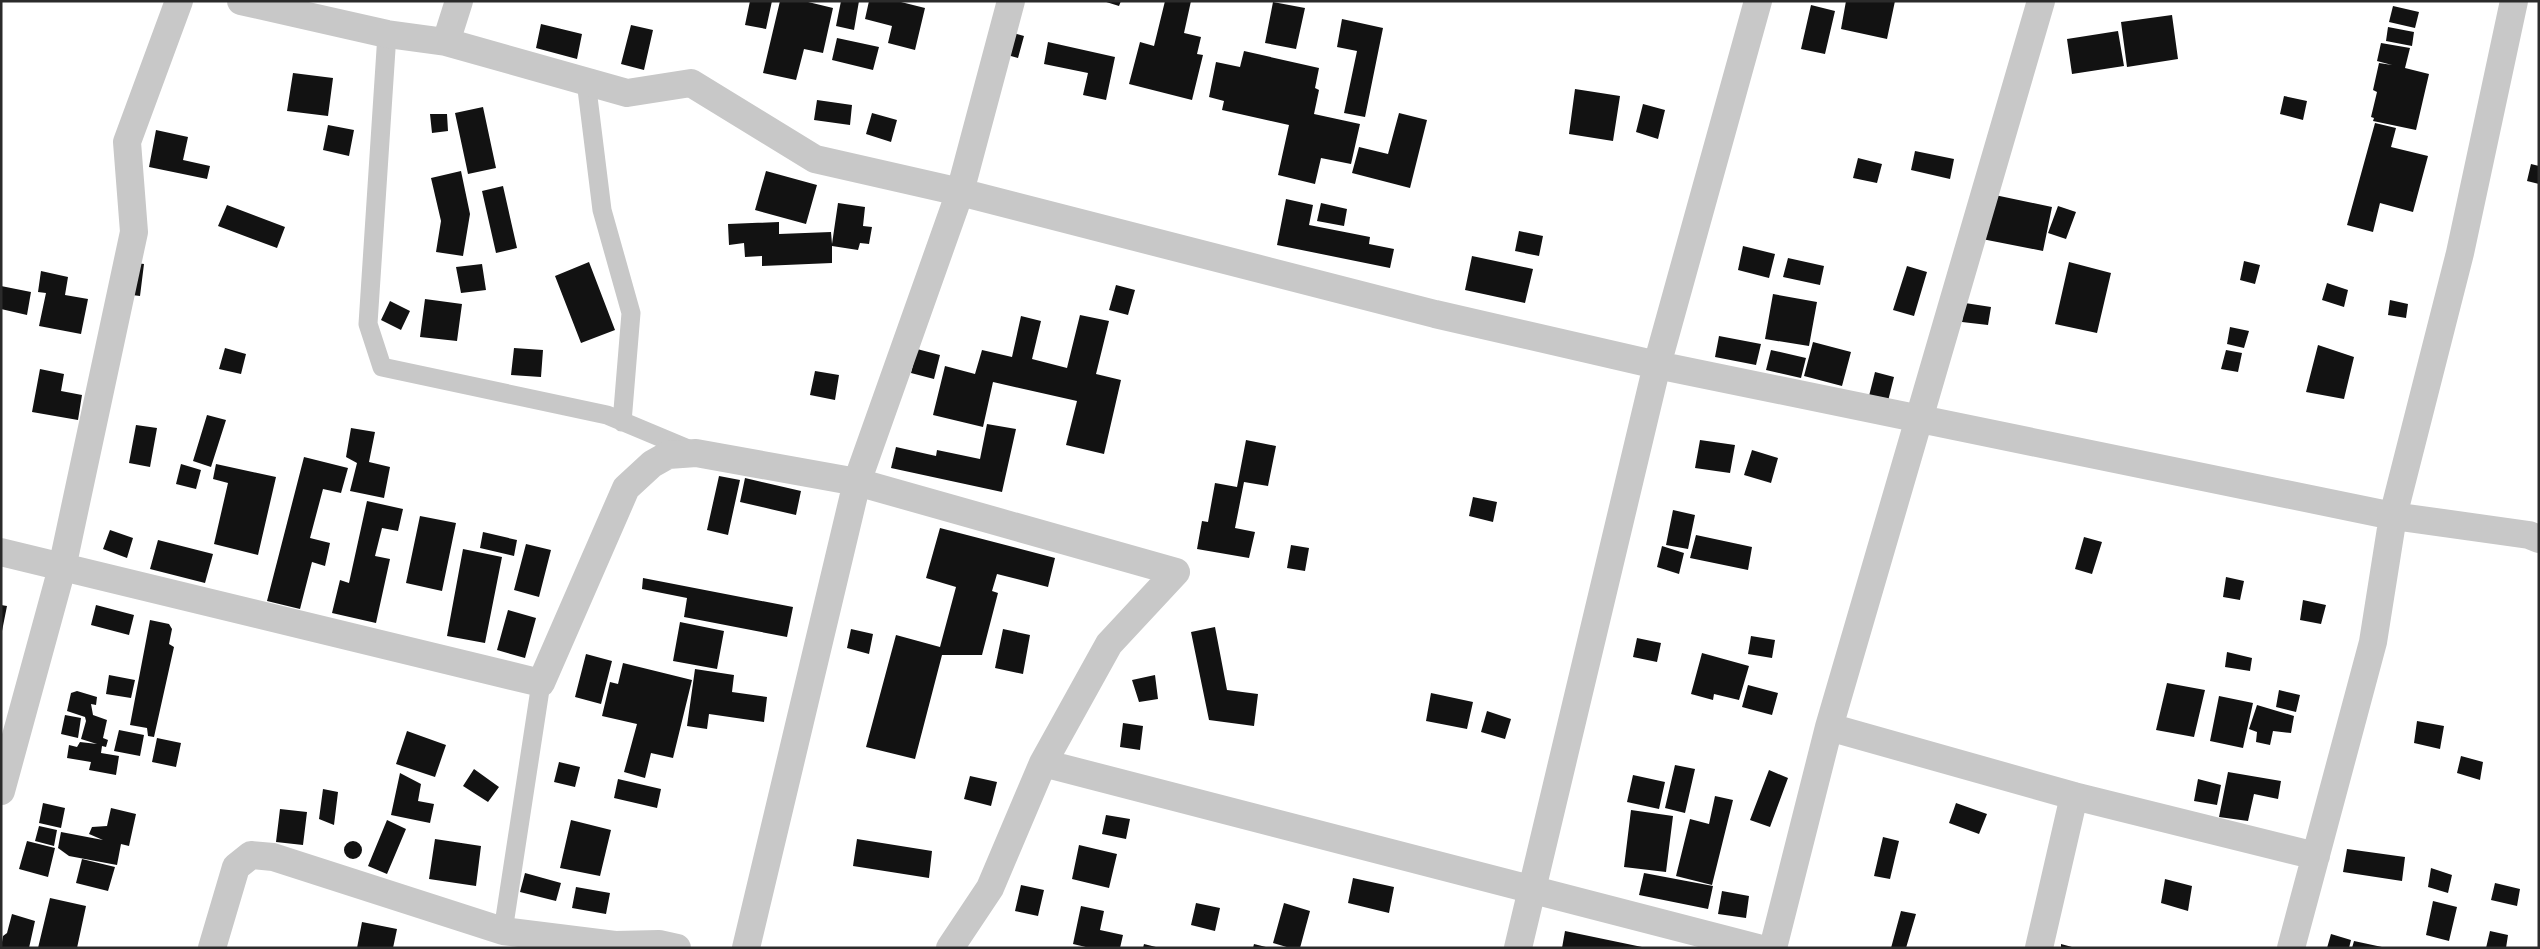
<svg xmlns="http://www.w3.org/2000/svg" width="2540" height="949" font-family="'Titillium Web',sans-serif">
  <style>
    .building { fill: #121212 }
    .lines { fill: none; stroke-linecap: round; stroke-linejoin: round }
    .lane { stroke: #c8c8c8; stroke-width: 19 }
    .street { stroke: #c8c8c8; stroke-width: 28 }
  </style>
  <rect width="100%" height="100%" fill="#fff"/>
  <path class="building" d="M750 1H772L766 29 745 25Z
    M780 1H804L833 8 823 53 804 49 796 80 763 73Z
    M841 1H859L854 30 836 26Z
    M869 1H897L925 8 915 50 888 43 892 26 865 19Z
    M1103 1H1121L1119 6Z
    M1165 1H1191L1184 33 1201 37 1197 54 1203 55 1192 100 1129 84 1140 42 1154 46Z
    M1846 1H1895L1887 39 1841 29Z
    M1273 2 1305 8 1296 49 1265 43Z
    M1811 5 1835 11 1825 54 1801 49Z
    M2393 6 2419 12 2415 28 2389 22Z
    M2172 15 2178 59 2127 67 2121 22Z
    M1342 19 1383 28 1365 117 1344 113 1357 51 1337 47Z
    M541 24 582 34 577 59 536 48Z
    M631 25 653 30 644 70 621 64Z
    M2388 27 2414 32 2412 46 2386 41Z
    M1006 31 1024 36 1018 58 1000 53Z
    M2118 31 2124 66 2072 74 2067 39Z
    M837 38 879 47 873 70 832 60Z
    M1048 42 1115 57 1106 100 1083 95 1088 73 1044 64Z
    M2381 43 2410 48 2405 68 2429 74 2416 130 2373 121 2374 118 2371 117 2377 92 2373 90 2379 63 2392 65 2377 61Z
    M1244 51 1319 68 1315 88 1319 90 1314 114 1360 124 1351 164 1321 158 1315 184 1278 175 1289 125 1222 110 1224 101 1209 97 1216 62 1240 67Z
    M293 73 333 78 328 116 287 111Z
    M1575 89 1620 96 1613 141 1569 134Z
    M2284 96 2307 101 2303 120 2280 114Z
    M817 100 852 105 850 125 814 120Z
    M1643 104 1665 110 1658 139 1636 132Z
    M483 107 496 168 468 174 455 113Z
    M872 113 897 120 891 142 866 134Z
    M1399 113 1427 120 1410 188 1352 173 1359 147 1388 154Z
    M430 114H447L448 131 432 133Z
    M2375 123 2396 128 2391 147 2428 156 2413 212 2380 203 2373 232 2347 225Z
    M328 125 354 130 349 156 323 150Z
    M156 130 188 137 183 160 210 166 207 179 149 167Z
    M1915 151 1954 159 1950 179 1911 170Z
    M1858 158 1882 164 1877 183 1853 178Z
    M2531 164 2539 166V184L2527 181Z
    M461 171 470 214 463 256 436 252 441 221 431 178Z
    M766 171 817 185 806 224 755 210Z
    M503 186 517 248 496 253 482 191Z
    M1990 194 2052 207 2043 251 1982 239Z
    M1286 199 1313 205 1309 225 1370 237 1369 244 1394 249 1390 268 1277 245Z
    M838 203 865 207 863 226 872 227 869 244 860 243 858 250 832 246V263L762 266V256L745 257 744 243 729 245 728 224 779 222V234L831 232 832 244Z
    M1321 203 1347 209 1344 226 1317 221Z
    M227 205 285 227 277 248 218 226Z
    M2058 206 2076 212 2066 239 2048 233Z
    M1519 231 1543 236 1539 256 1515 251Z
    M1743 246 1775 254 1769 278 1738 270Z
    M1472 256 1533 269 1525 303 1465 290Z
    M1788 258 1824 266 1820 285 1783 277Z
    M2244 261 2260 265 2255 284 2240 280Z
    M128 262 144 264 140 296 124 294Z
    M589 262 615 330 581 343 555 276Z
    M2069 262 2111 273 2097 333 2055 324Z
    M482 264 486 290 461 293 456 267Z
    M1907 266 1927 272 1914 316 1893 310Z
    M41 271 68 277 65 295 88 299 81 334 39 326 46 293 38 292Z
    M2327 283 2348 290 2344 307 2322 300Z
    M1116 285 1135 290 1128 315 1109 310Z
    M1 286 31 292 27 315 1 309Z
    M1773 294 1817 302 1809 346 1765 339Z
    M425 299 462 304 457 341 420 337Z
    M2390 300 2408 304 2406 318 2388 315Z
    M390 301 410 311 401 330 381 320Z
    M1965 303 1991 307 1988 325 1962 322Z
    M1080 315 1109 321 1096 374 1121 380 1104 454 1066 445 1077 401 993 382 983 427 933 415 945 366 975 374 982 350 1012 357 1021 316 1041 321 1032 359 1067 368Z
    M2230 327 2249 331 2244 348 2227 344Z
    M1719 336 1761 344 1756 365 1715 357Z
    M1813 342 1851 352 1842 386 1804 376Z
    M2318 345 2354 357 2344 399 2306 392Z
    M225 348 246 354 241 374 219 369Z
    M514 348 543 350 541 377 511 375Z
    M917 349 940 355 934 379 911 373Z
    M1771 350 1806 358 1801 378 1766 370Z
    M2226 350 2242 353 2238 372 2221 369Z
    M40 369 64 374 61 391 82 395 78 420 32 412Z
    M815 371 839 375 835 400 810 395Z
    M1875 372 1894 377 1888 401 1869 396Z
    M207 415 226 420 211 467 193 461Z
    M987 424 1016 429 1002 492 891 468 896 447 936 456 937 450 980 459Z
    M136 425 157 428 150 467 129 463Z
    M351 428 375 432 369 462 390 467 384 498 350 491 357 463 346 457Z
    M1246 440 1276 446 1268 486 1244 482 1235 528 1255 532 1249 558 1197 549 1202 521 1208 522 1215 483 1237 487Z
    M1700 440 1735 445 1730 473 1695 468Z
    M1752 450 1778 458 1771 483 1744 475Z
    M304 457 348 468 341 493 323 489 310 538 330 543 325 566 312 562 300 609 267 601Z
    M181 464 201 470 196 489 176 484Z
    M216 464 276 477 258 555 214 544 228 483 213 479Z
    M719 476 740 480 728 535 707 530Z
    M745 478 801 491 796 515 740 502Z
    M1473 497 1497 502 1493 522 1469 516Z
    M367 501 403 509 398 531 382 528 375 556 390 559 376 623 332 613 340 580 349 583Z
    M1673 510 1695 515 1688 549 1666 545Z
    M420 516 456 523 442 591 406 583Z
    M940 528 1055 558 1048 587 997 574 992 591 998 593 982 655H942L915 759 866 747 896 635 940 647 956 587 926 578Z
    M110 530 133 538 127 558 103 549Z
    M483 532 517 540 514 556 480 548Z
    M1696 535 1752 547 1748 570 1690 558Z
    M2084 537 2102 542 2092 574 2075 569Z
    M158 540 213 554 205 583 150 569Z
    M526 544 551 550 539 597 514 590Z
    M1291 545 1309 548 1305 571 1287 568Z
    M1662 546 1684 553 1679 574 1657 567Z
    M463 549 502 557 485 643 447 636Z
    M2226 577 2244 581 2240 600 2223 597Z
    M643 578 793 607 787 637 684 617 687 598 642 589Z
    M2303 600 2326 605 2321 624 2300 620Z
    M1 605 7 606 2 631H1Z
    M96 605 134 615 129 635 91 625Z
    M508 610 536 618 525 658 497 650Z
    M150 620 169 624 172 629 169 644 174 647 154 737 148 736 147 728 130 725Z
    M680 622 724 631 717 669 673 661Z
    M1215 627 1227 690 1258 694 1254 726 1209 720 1191 632Z
    M851 629 873 634 869 654 847 648Z
    M1003 629 1030 635 1023 674 995 668Z
    M1751 636 1775 640 1772 658 1748 654Z
    M1637 638 1661 643 1657 662 1633 657Z
    M2227 652 2252 658 2250 671 2225 667Z
    M1702 653 1749 666 1739 700 1714 694 1713 700 1691 694Z
    M586 654 612 661 601 704 575 697Z
    M623 663 692 680 673 758 651 753 645 778 624 772 637 724 602 716 610 682 618 684Z
    M695 669 734 675 732 692 767 697 764 722 709 714 707 729 687 726Z
    M109 675 135 680 131 698 106 694Z
    M1155 675 1158 699 1139 702 1132 680Z
    M2167 683 2205 690 2194 737 2156 730Z
    M1748 685 1778 693 1772 715 1742 707Z
    M2279 690 2300 695 2296 712 2276 707Z
    M77 691 97 697 96 705 91 704 93 715 107 720 103 738 108 740 106 747 102 746 101 753 119 756 116 775 89 770 91 762 67 758 69 745 77 747 80 742 97 744 81 739 86 721 85 717 67 711 71 693Z
    M1431 693 1473 702 1467 729 1426 721Z
    M2219 696 2253 703 2243 748 2210 741Z
    M2257 705 2294 716 2291 733 2273 731 2270 745 2256 742 2257 732 2249 729Z
    M1487 711 1511 719 1505 739 1481 732Z
    M65 715 81 718 78 738 61 734Z
    M2417 721 2444 726 2440 749 2414 743Z
    M1123 723 1143 726 1140 750 1120 747Z
    M119 730 144 735 140 756 114 751Z
    M407 731 446 745 435 777 396 764Z
    M157 738 181 743 176 767 152 762Z
    M2461 756 2483 762 2480 780 2457 773Z
    M559 762 580 767 575 787 554 782Z
    M1675 765 1695 769 1685 813 1665 808Z
    M474 769 499 787 488 802 463 786Z
    M1769 770 1788 778 1770 827 1750 820Z
    M2228 772 2281 781 2278 799 2254 794 2248 821 2219 817Z
    M400 773 421 784 418 801 434 804 430 823 391 815Z
    M1633 775 1665 782 1659 809 1627 802Z
    M970 776 997 782 991 806 964 799Z
    M618 779 661 789 657 808 614 798Z
    M2198 779 2221 785 2217 805 2194 801Z
    M323 789 338 792 334 825 319 819Z
    M1715 796 1733 800 1712 885 1676 876 1690 819 1709 824Z
    M43 803 65 808 61 828 39 823Z
    M1956 803 1987 814 1979 834 1949 823Z
    M111 808 136 814 129 846 121 844 117 865 69 856 58 848 61 832 103 840 89 834 92 827 107 826Z
    M280 809 307 812 303 845 276 842Z
    M1631 810 1673 816 1666 872 1624 867Z
    M1106 815 1130 819 1126 839 1102 834Z
    M387 820 406 829 387 874 368 866Z
    M571 820 611 830 600 876 560 868Z
    M39 826 57 830 54 846 35 841Z
    M1883 837 1899 841 1890 879 1874 876Z
    M435 839 481 846 476 886 429 879Z
    M857 839 932 851 929 878 853 866Z
    M344 850a9 9 0 1 1 18 0a9 9 0 1 1-18 0Z
    M27 841 55 848 48 877 19 869Z
    M1079 845 1117 854 1109 888 1072 879Z
    M2347 849 2405 857 2402 881 2343 872Z
    M82 859 115 867 108 891 76 883Z
    M2431 868 2452 875 2448 893 2428 887Z
    M525 873 561 883 556 901 520 892Z
    M1644 873 1713 886 1708 909 1639 895Z
    M1353 878 1394 887 1389 913 1348 903Z
    M2165 879 2192 886 2188 911 2161 903Z
    M2495 883 2520 889 2517 906 2491 900Z
    M1021 885 1044 890 1038 916 1015 911Z
    M576 887 610 893 606 914 572 908Z
    M1722 891 1749 896 1746 918 1718 914Z
    M50 898 86 906 77 948H38Z
    M2433 901 2457 907 2449 941 2426 935Z
    M1196 903 1220 908 1215 931 1191 925Z
    M1284 903 1310 911 1300 948H1290L1273 943Z
    M1081 906 1104 911 1100 930 1123 935 1120 948H1090L1073 944Z
    M1901 911 1916 914 1906 948H1891Z
    M12 914 35 921 29 948H1L3 936 7 933Z
    M362 922 397 929 393 948H357Z
    M1565 931 1642 947V948H1562Z
    M2490 931 2508 935 2506 948H2486Z
    M2331 934 2351 940 2349 948H2327Z
    M2354 941 2382 947V948H2352Z
    M1144 944 1156 947V948H1143Z
    M1254 944 1266 947V948H1253Z
    M2061 944 2072 947V948H2061Z"/>
  <g class="lines">
    <path class="lane" d="M387 34 368 324 382 367 607 415 693 451
      M586 81 602 210 631 313 622 422
      M503 931 541 683"/>
    <path class="street" d="M241 1 387 34 446 42 627 93 691 83 815 159 960 192 1435 314 1657 365 2393 516 2529 535 2539 539
      M446 42 459 1
      M1 552 541 683 626 488 652 464 668 455 696 453 857 482 1176 572 1109 644 1043 763 990 888 950 948
      M1829 727 2074 796 2316 856
      M1043 763 1758 948
      M1 791 62 568 134 232 127 142 179 1
      M212 948 236 867 251 855 273 857 503 931 615 945 659 944 677 948
      M746 948 857 482 960 192 1011 1
      M1518 948 1657 365 1758 1
      M1773 948 1829 727 2041 1
      M2039 948 2074 796
      M2291 948 2373 642 2393 516 2460 253 2514 1"/>
  </g>
  <rect width="2540" height="949" fill="none" stroke="#2b2b2b" stroke-width="5"/>
</svg>
